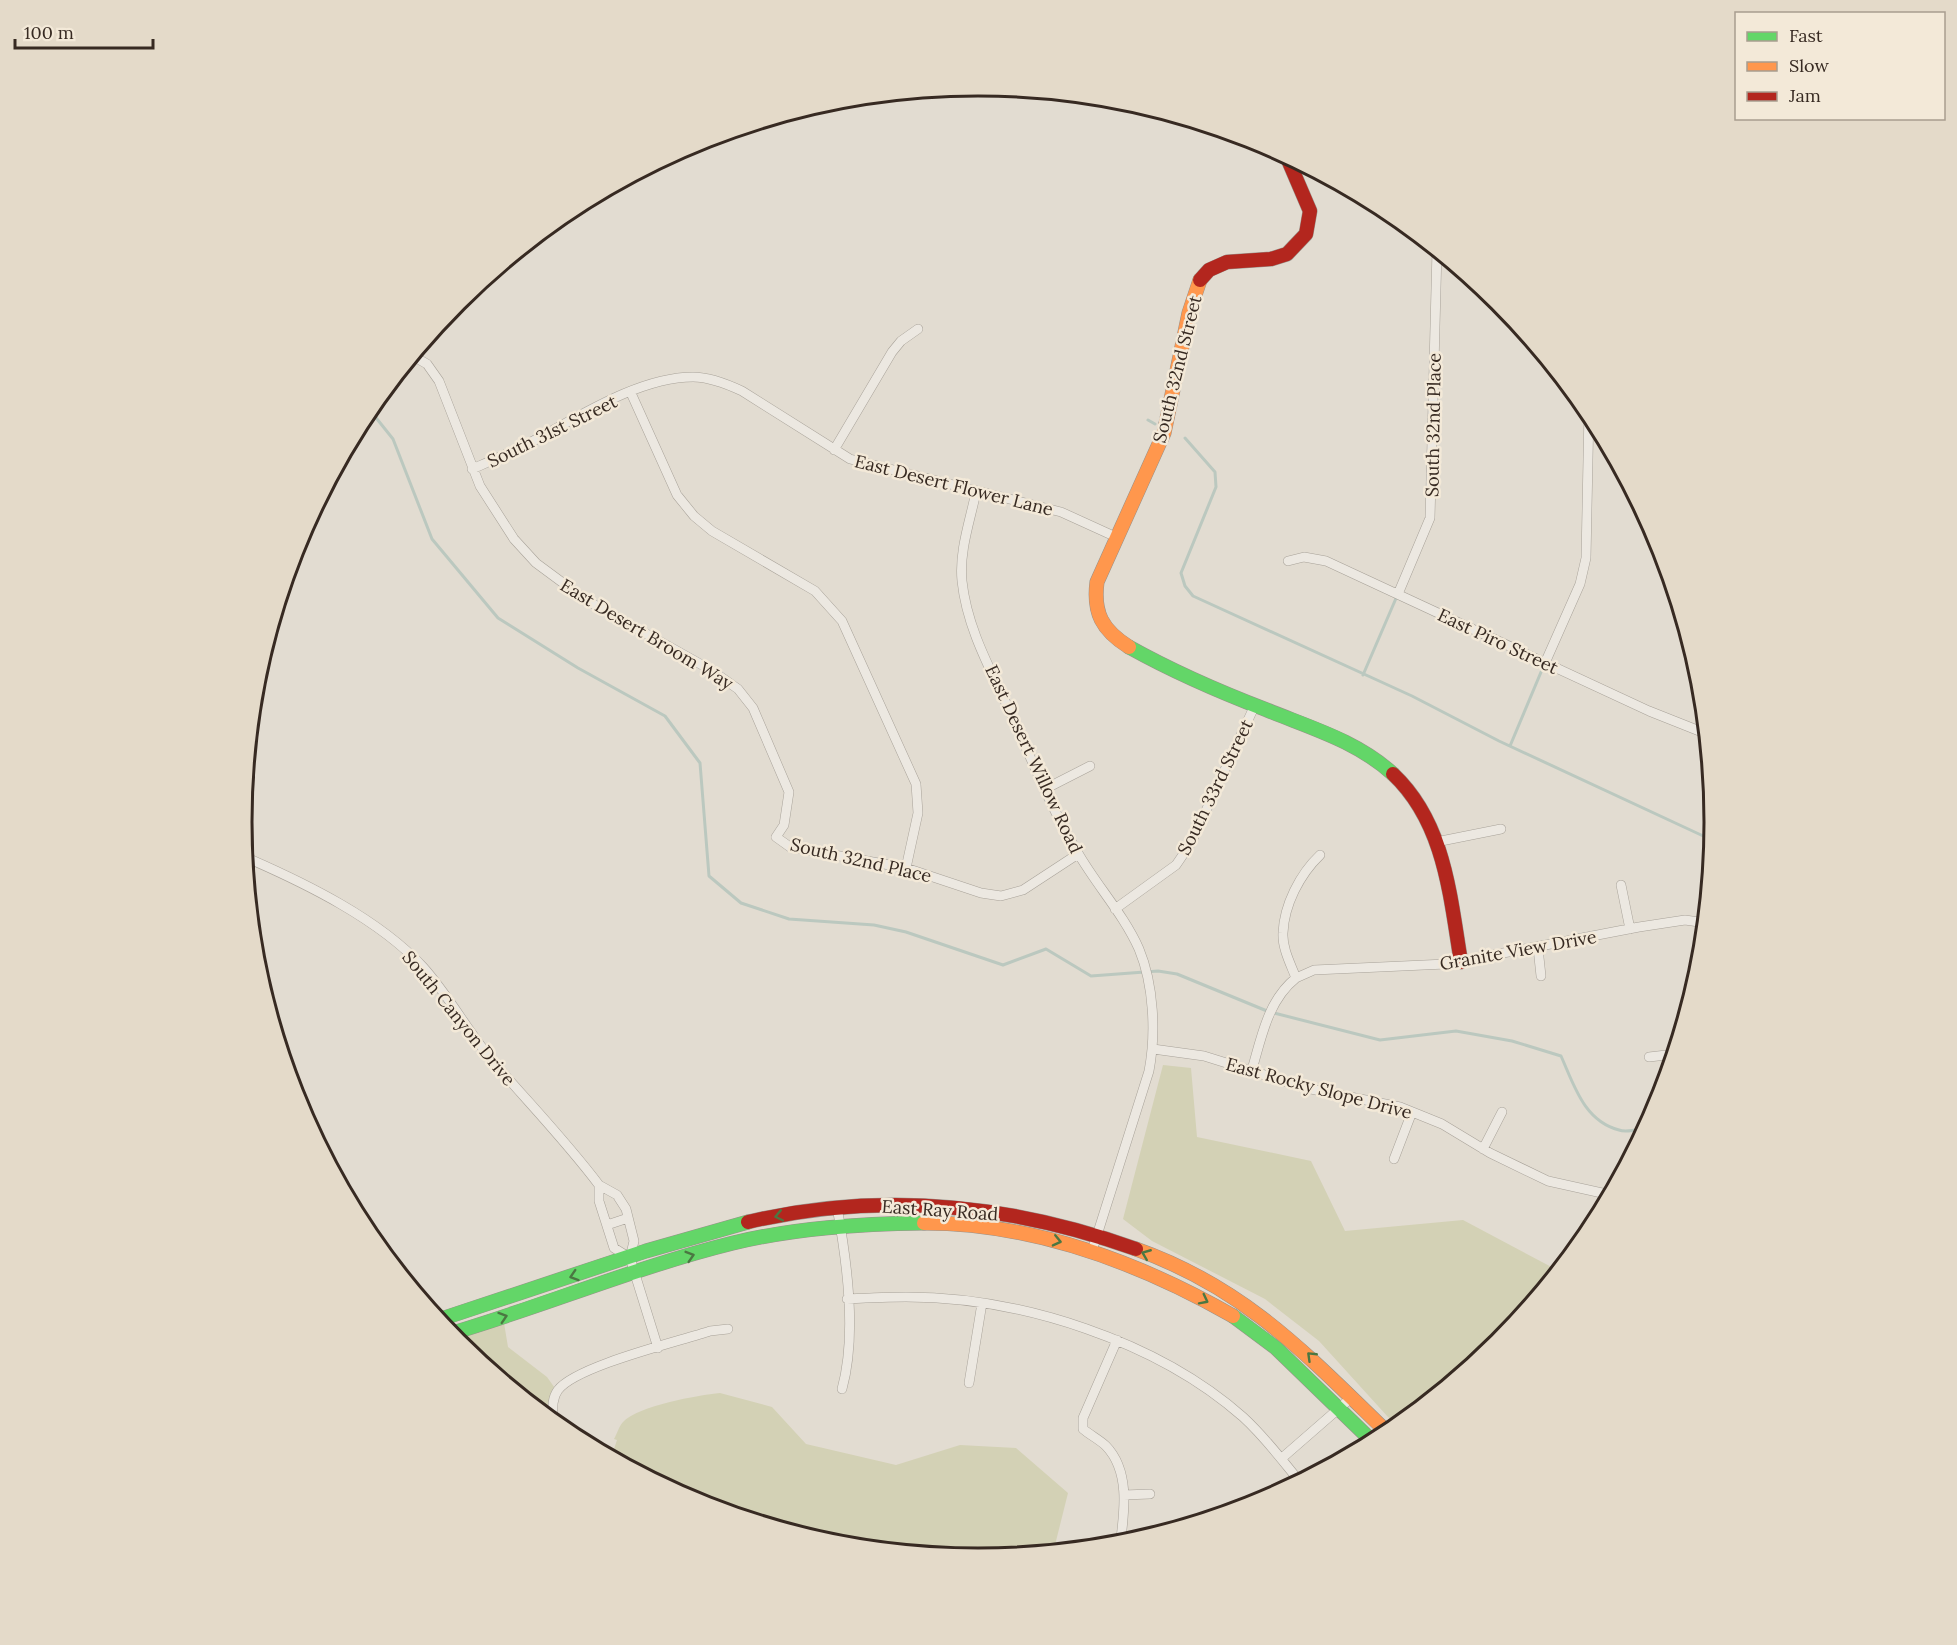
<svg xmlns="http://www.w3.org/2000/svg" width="1957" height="1645" font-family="Lora,serif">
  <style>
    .green { fill: #d3d1b5 }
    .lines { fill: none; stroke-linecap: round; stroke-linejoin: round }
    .stream { stroke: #bbc8bf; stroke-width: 3 }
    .street-casing { stroke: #a8a299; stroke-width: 10 }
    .fast-casing { stroke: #98918a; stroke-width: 15 }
    .slow-casing { stroke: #98918a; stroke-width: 15 }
    .jam-casing { stroke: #98918a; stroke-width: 15 }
    .street { stroke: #ece8e1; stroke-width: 9 }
    .fast { stroke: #63d668; stroke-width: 14 }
    .slow { stroke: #ff974d; stroke-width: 14 }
    .jam { stroke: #b3261e; stroke-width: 14 }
    .oneway { stroke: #4b7742 }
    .labels { text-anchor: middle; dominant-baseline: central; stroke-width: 5; stroke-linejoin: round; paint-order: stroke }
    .street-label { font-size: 18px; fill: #372a22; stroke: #f3e9d8 }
    .rim { fill: none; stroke: #372a22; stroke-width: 3 }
  </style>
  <rect width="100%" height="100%" fill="#e2dcd1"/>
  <path class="green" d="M1163 1065 1191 1068 1197 1137 1311 1161 1345 1231 1463 1220 1559 1271 1499 1344 1400 1426 1388 1417 1319 1341 1265 1299 1152 1241 1123 1219Z
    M504 1323 508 1347 547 1377 557 1391 553 1422 457 1343 447 1331Z
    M720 1393 772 1407 806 1444 896 1465 960 1445 1016 1448 1068 1493 1055 1545 1056 1552 978 1559 834 1545 696 1503 611 1458 617 1440 614 1439C617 1434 619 1426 623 1422 638 1406 698 1395 720 1393Z"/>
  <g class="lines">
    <path class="stream" d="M369 409 393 439 432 539 498 618 578 668 665 716 700 763 709 876 741 903 789 919 874 925 906 932 1003 965 1046 949 1091 976 1158 971 1177 974 1267 1011
      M1148 420 1155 424
      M1185 438 1215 472 1216 487 1181 573 1185 586 1193 596 1412 696 1499 741 1714 841
      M1363 675 1397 596
      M1510 746 1544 665
      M1274 1013 1380 1040 1456 1031 1512 1041 1561 1056C1574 1085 1584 1121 1619 1130 1627 1133 1639 1129 1647 1128"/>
    <defs>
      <path id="street" d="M413 356 427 364 439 381 480 486 514 539 536 563 586 600 711 670 738 689 753 708 789 792 784 825 776 837 790 847 906 868 981 893 1001 896 1023 890 1078 854
        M631 393 677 495 694 516 712 531 815 591 842 621 916 784 918 813 906 868
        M834 450 892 352 901 341 918 329
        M472 469C493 460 515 451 535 440 580 416 640 377 693 377 710 377 727 384 742 391L850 459 1061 512 1116 537
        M976 492C970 521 959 551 962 581 967 630 993 674 1013 718 1033 763 1052 810 1078 853 1097 886 1124 915 1139 949 1154 985 1156 1034 1149 1071L1092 1251
        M1288 561 1304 557 1326 561 1649 711 1707 734
        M1398 594 1430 518 1437 250
        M1545 663 1580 584 1586 558 1589 410
        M1045 789 1090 766
        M1436 842 1501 829
        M245 857C305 883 379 919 423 967 449 996 467 1030 491 1059 527 1101 566 1141 599 1185L617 1195 626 1209 634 1241 630 1258 658 1348
        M1621 885 1630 929
        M1115 909 1176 865 1191 843 1255 705
        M1538 948 1541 976
        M1296 978 1314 970 1446 964 1639 927 1685 920 1706 923
        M1153 1049 1204 1056 1306 1088 1400 1107 1442 1124 1490 1153 1548 1181 1611 1195
        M1649 1057 1675 1054
        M1251 1073C1261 1040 1267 1001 1296 978 1291 965 1282 948 1283 933 1284 905 1300 874 1320 855
        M1483 1149 1502 1112
        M1394 1159 1412 1112
        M599 1185V1201L614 1248 630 1258
        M837 1207C847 1262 857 1335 842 1389
        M607 1225 628 1218
        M847 1299C867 1298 887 1297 906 1297 1021 1297 1157 1341 1243 1417 1265 1437 1282 1460 1300 1482
        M1117 1340 1083 1418V1429C1090 1435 1100 1440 1106 1446 1131 1472 1124 1514 1120 1546
        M969 1383 982 1303
        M553 1422C553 1412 551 1399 558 1390 576 1366 677 1342 710 1331L728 1329
        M1282 1458 1352 1397
        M1124 1495 1150 1494"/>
      <path id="fast" d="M1129 647C1172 671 1220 692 1267 710 1311 728 1357 741 1393 774
        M1233 1316 1276 1348 1374 1443
        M438 1320 646 1251 748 1222
        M449 1334C544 1306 636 1267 733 1243 796 1228 859 1224 924 1223"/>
      <path id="slow" d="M1129 647C1102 630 1093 613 1097 582L1164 433 1189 313 1200 280
        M924 1223C1034 1223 1140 1263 1233 1316
        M1136 1249C1246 1288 1308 1356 1389 1434"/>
      <path id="jam" d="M1200 280 1209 270 1227 262 1271 259 1287 254 1306 234 1310 211 1286 155
        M1393 774C1445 823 1450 896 1461 962
        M748 1222C879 1191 1010 1204 1136 1249"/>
    </defs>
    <use href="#street" class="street-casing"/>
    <use href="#fast" class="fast-casing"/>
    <use href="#slow" class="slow-casing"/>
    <use href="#jam" class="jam-casing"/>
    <use href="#street" class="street"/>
    <use href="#fast" class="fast"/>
    <use href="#slow" class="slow"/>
    <use href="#jam" class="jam"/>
  </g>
  <defs><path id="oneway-chevron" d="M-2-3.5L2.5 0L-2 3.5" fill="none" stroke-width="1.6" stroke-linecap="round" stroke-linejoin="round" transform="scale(1.5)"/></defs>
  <g class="oneway">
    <use href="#oneway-chevron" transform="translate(779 1216) rotate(168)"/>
    <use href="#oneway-chevron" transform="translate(1057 1241) rotate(13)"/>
    <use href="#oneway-chevron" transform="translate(1146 1254) rotate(-158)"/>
    <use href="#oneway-chevron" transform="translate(690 1256) rotate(-17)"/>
    <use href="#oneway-chevron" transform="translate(574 1276) rotate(162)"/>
    <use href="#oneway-chevron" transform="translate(1204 1300) rotate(27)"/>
    <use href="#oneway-chevron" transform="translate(503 1317) rotate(-18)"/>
    <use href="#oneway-chevron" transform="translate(1311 1356) rotate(-136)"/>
  </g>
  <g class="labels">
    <g class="street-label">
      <text transform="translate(1177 369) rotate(-76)">South 32nd Street</text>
      <text transform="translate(1433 425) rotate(-89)">South 32nd Place</text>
      <text transform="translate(552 431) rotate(-26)">South 31st Street</text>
      <text transform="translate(954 485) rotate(14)">East Desert Flower Lane</text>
      <text transform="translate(647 634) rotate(31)">East Desert Broom Way</text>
      <text transform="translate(1498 641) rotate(25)">East Piro Street</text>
      <text transform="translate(1034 759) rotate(65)">East Desert Willow Road</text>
      <text transform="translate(1215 787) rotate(-64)">South 33rd Street</text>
      <text transform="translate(861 860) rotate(13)">South 32nd Place</text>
      <text transform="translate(1518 950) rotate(-10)">Granite View Drive</text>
      <text transform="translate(459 1018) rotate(51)">South Canyon Drive</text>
      <text transform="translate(1319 1088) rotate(15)">East Rocky Slope Drive</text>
      <text transform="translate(940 1210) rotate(4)">East Ray Road</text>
    </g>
  </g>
  <path d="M0 0H1957V1645H0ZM252 822a726 726 0 1 1 1452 0a726 726 0 1 1-1452 0Z" fill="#e4dac9" fill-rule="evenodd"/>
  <path class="rim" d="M252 822a726 726 0 1 1 1452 0a726 726 0 1 1-1452 0Z"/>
  <rect x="1735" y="12" width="210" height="108" fill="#f3e9d8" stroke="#a89d8f" stroke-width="1.5"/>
  <rect x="1747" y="32" width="30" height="9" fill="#63d668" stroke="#a89d8f" stroke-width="1.5"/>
  <text x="1789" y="42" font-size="18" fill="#372a22">Fast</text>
  <rect x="1747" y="62" width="30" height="9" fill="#ff974d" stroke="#a89d8f" stroke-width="1.5"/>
  <text x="1789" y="72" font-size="18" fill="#372a22">Slow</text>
  <rect x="1747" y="92" width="30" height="9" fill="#b3261e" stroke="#a89d8f" stroke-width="1.5"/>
  <text x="1789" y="102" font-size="18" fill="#372a22">Jam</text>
  <path d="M15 39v9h138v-9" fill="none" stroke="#372a22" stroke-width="3"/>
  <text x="24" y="39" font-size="18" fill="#372a22" stroke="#f3e9d8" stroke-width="4.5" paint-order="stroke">100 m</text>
</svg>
